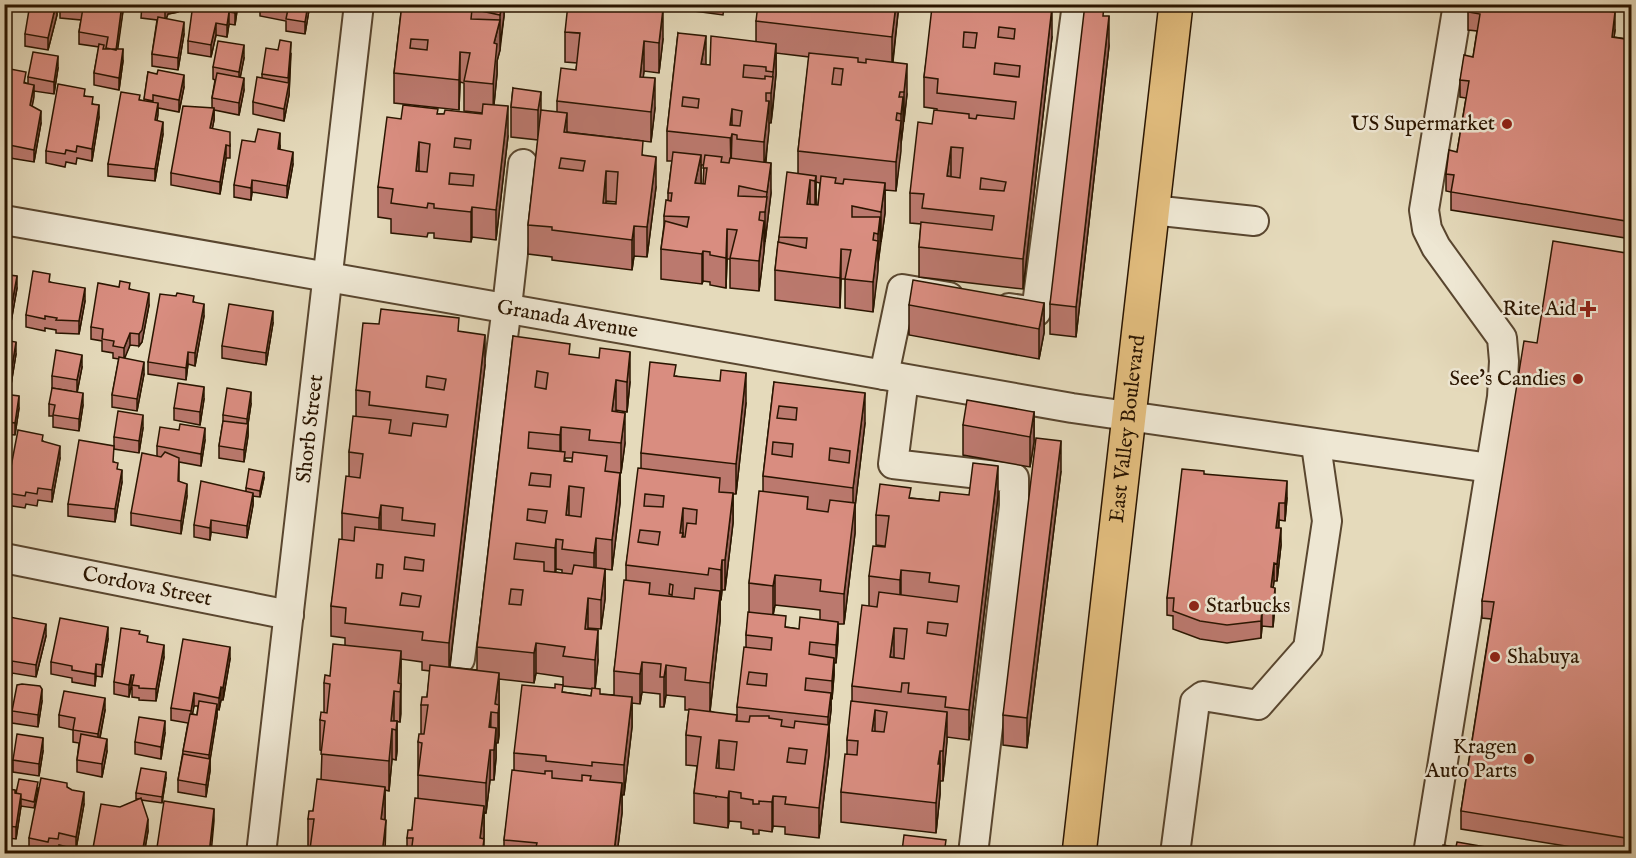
<svg xmlns="http://www.w3.org/2000/svg" width="1636" height="858" font-family="'IM FELL English',serif">
  <style>
    .lines { fill: none; stroke-linecap: round; stroke-linejoin: round }
    .minor-casing { stroke: #59462f; stroke-width: 32 }
    .major-casing { stroke: #2a1500; stroke-width: 36 }
    .minor { stroke: #eee7d3; stroke-width: 28 }
    .major { stroke: #e2bd7e; stroke-width: 33 }
    .wall { fill: #bb796e; stroke: #2a1500; stroke-width: 1.5; fill-rule: evenodd }
    .shaded-wall { fill: #98635a; stroke: #2a1500; stroke-width: 1.5 }
    .building { fill: #d98d80; stroke: #2a1500; stroke-width: 1.5; fill-rule: evenodd }
    .poi-dot { fill: #8f2418; stroke: #eee7d3; stroke-width: 2 }
    .labels { text-anchor: middle; dominant-baseline: central; stroke-width: 5; stroke-linejoin: round; paint-order: stroke }
    .poi-label { font-size: 21px; fill: #2a1500; stroke: #eee7d3; text-anchor: end }
    .street-label { font-size: 21px; fill: #2a1500; stroke: #eee7d3 }
  </style>
  <rect width="100%" height="100%" fill="#e5dabb"/>
  <filter id="stains"><feTurbulence type="fractalNoise" baseFrequency=".00333" numOctaves="4"/><feColorMatrix values="0 0 0 0 .2 0 0 0 0 .09 0 0 0 0 .02 0 0 0 .5 -.17"/></filter>
  <radialGradient id="worn" r=".72"><stop offset=".6" stop-color="#630" stop-opacity="0"/><stop offset="1" stop-color="#630" stop-opacity=".3"/></radialGradient>
  <g class="lines">
    <defs>
      <g id="minor">
        <path d="M1152 210 1254 221"/>
        <path id="s1" d="M4 220 1072 408 1490 468"/>
        <path d="M1009 308 1036 312 1077 4"/>
        <path d="M884 375 902 289 949 297"/>
        <path d="M904 379 893 464 1014 478V506L973 854"/>
        <path id="s2" d="M4 558 289 615"/>
        <path d="M460 659 507 307 523 164"/>
        <path id="s3" d="M261 854 359 4"/>
        <path d="M1175 854 1195 702 1203 696 1258 705 1308 648 1327 521 1316 445"/>
        <path d="M1428 854 1502 397 1504 361 1502 338 1436 247 1427 229 1424 210 1458 4"/>
      </g>
      <g id="major">
        <path id="s4" d="M1079 854 1176 4"/>
      </g>
    </defs>
    <use href="#minor" class="minor-casing"/>
    <use href="#major" class="major-casing"/>
    <use href="#minor" class="minor"/>
    <use href="#major" class="major"/>
  </g>
  <path class="wall" d="M57 4V15L48 50 25 46V34Z
    M60 4H103L102 10 109 11 110 4H124L117 49 123 61 119 90 94 85V73L99 47 79 44V32L81 20 60 18Z
    M142 4 178 12 168 14 166 19 184 34 178 70 152 66V54L157 20 141 18Z
    M238 4 235 25 229 24 227 37 216 35 211 57 188 53V41Z
    M260 4H310L305 34 286 31V21L260 16Z
    M402 4H504V16L500 50 497 61V74L494 105 508 136 496 240 472 237 471 242 434 238V233H428L427 237 391 233V219L378 217V187L401 119 438 114H482V113L464 111V83L460 82 459 110 394 103V73Z
    M640 4H672V8Z
    M687 4H733V7H724L723 15 687 10Z
    M899 4 893 62 907 94 901 144V143L896 191 885 190V213L878 264 873 312 845 308V279H841L840 308 775 300V270L779 237 798 173V151L809 57 776 53V74L773 107 771 123H769L766 162 771 193 759 291 730 288V259H727L726 288 710 285V282L703 281 702 284 661 279V249L664 225V216L668 201V193L672 161H667V131L678 33 706 65H710L756 42V21ZM701 165H704L703 184H701ZM816 182 820 183 818 205H816Z
    M934 4H1032L1052 37 1023 289 919 277V247L921 224 910 223V193L937 110V109L924 107V77Z
    M1594 4V9L1615 30 1614 37 1632 40V239L1451 210V192L1446 191V174L1457 152 1466 98 1460 97V80L1473 57 1477 31 1468 30V12Z
    M1104 16 1109 46 1076 337 1050 334V304Z
    M565 32 663 39 659 73 644 71 643 77 655 108 651 142 567 132 643 155 656 187 647 257 634 256 632 270 552 260V257L528 254V225L538 140 511 137V107L513 88 541 113 557 112V101L576 70 577 63 565 62ZM606 201 616 202V204L606 203Z
    M291 54 289 95 284 121 253 114V102L262 78V74Z
    M244 58 240 77 244 90 239 115 214 110V120L212 129 230 144V158H226L220 194 171 185V173L212 108V98L215 80 213 79V67Z
    M5 68 26 83 28 84V77L58 68 54 94 34 91 32 106 41 123 34 162 4 157Z
    M148 72 184 87 179 112 158 108 157 121 163 134 155 181 108 176V164L140 100 144 101Z
    M85 96 93 104 99 117 92 161 77 158 76 164 66 162 65 167 46 163V151Z
    M280 146V150L293 164 287 198 252 192 251 200 234 197V185Z
    M1632 254V854H1615L1461 829V811L1491 619 1482 618V601L1537 343Z
    M4 266 11 275 17 288 11 322 4 320Z
    M50 282 85 301 79 334 56 333V330L45 328V331L26 327V315Z
    M130 289 149 305 142 342 139 346 130 345 124 358 144 374 137 411 112 407V395L119 359 113 358V353L102 351V341L91 339V327Z
    M194 302 204 316 195 366 188 364 186 380 148 374V362Z
    M1044 303V333L1039 359 909 335V305Z
    M273 323 266 365 222 358V346Z
    M459 332 485 365 450 667 477 670V647L513 336 570 355 630 382 627 412 616 410 615 412 625 443 621 473H620V503L612 570 605 569V599L601 629 588 628V629L598 660 595 689 600 694 614 695V671L626 580V565L641 468V453L676 376 746 403 736 494H733V523L725 590H722L721 600H720V621L710 711 737 721V707L746 647V635L749 612V583L763 491V476L774 382 865 423 855 507V533L844 624H838V639L836 663H834V675L832 699H831V710L829 727V755L819 838 785 834V827L773 826 772 832 759 830V834H753V830L741 828V822L729 821 728 828 694 823V793L697 766 686 765V735L689 710H685V697L666 695 664 707H660V694L642 692 640 704 632 703V727L624 795H622V813L617 854H504V840L514 771V753L563 692 591 696 592 689 563 686V677L536 673 534 683 499 679V735L498 743H496V758L494 780H490L486 813 484 812V854H407V838L412 830 418 799V742L421 734V705L427 697 430 671 422 670V662L401 659 400 722 394 721H397V751L396 760 392 759 389 791 385 790V854H304L308 848V819L313 811 321 780 322 751 320 750V720L324 712V683L330 676 345 645V638L331 636V606L342 540V513L349 477V452L356 416V390ZM565 458H573L572 462 565 461ZM556 569 562 570V573L555 572ZM775 605 820 610V620L799 629 786 627 773 614Z
    M4 340 16 354 10 391 4 390Z
    M82 367 77 392 83 405 79 431 53 427V416H49V404L70 391 52 388V376Z
    M4 394 19 408 15 435 4 434Z
    M204 399 200 425 174 420V408Z
    M251 404 248 424V436L244 462 219 458V446L223 421V415Z
    M1034 412V442L1030 467 963 455V425Z
    M143 428 139 453 114 449V437Z
    M205 440 201 466 179 462V481L187 496 181 534 131 525V513L157 456V446Z
    M43 441 60 458 52 502 38 500 37 506 26 504 25 508 6 505V493Z
    M114 462 122 482 115 522 68 516V504Z
    M1061 471 1027 748 1003 745V715Z
    M1204 474 1287 498 1285 521 1279 520V528L1281 545 1277 581H1274L1273 588 1275 605 1273 627 1262 626 1261 638 1227 643 1200 639 1173 629V616L1167 615V598Z
    M264 478 260 497 253 496V505L247 538 211 532 210 540 194 537V525L246 491V488Z
    M969 495 998 496 969 740 947 737 943 781H940V794L936 833 841 822V792L847 754V740L852 702V686L869 606V576L885 546 876 545V515L911 498 939 501Z
    M4 607 11 617 46 636 36 677 12 673 4 715Z
    M140 635 164 657 156 701 139 700V698L132 697V687H131L129 697 114 694V682Z
    M108 639 102 677 96 676 95 686 72 682V678L51 674V662Z
    M230 659 223 700H221L219 710 217 709V716L210 759V771L206 797 178 792V780L188 723 171 720V708ZM194 706H198L197 715 192 714Z
    M42 701 38 727 12 723V711Z
    M105 710 100 738 107 751 102 777 77 772V760L79 743 73 742V730L59 727V715Z
    M165 733 161 759 135 754V742Z
    M4 738 8 751 5 771 11 784 10 789 15 793 38 788 34 808 21 806 16 839 8 838 7 847 4 846Z
    M43 751 39 776 13 772V760Z
    M166 778 162 803 141 800 148 831 144 854H93V848L138 799H136V793Z
    M67 787 84 804 76 849 59 845 58 851 49 850 48 854 29 850V838Z"/>
  <path class="shaded-wall" d="M56 4 57 15 48 50V38Z
    M100 4H103L100 15Z
    M122 4H124L116 62V50Z
    M167 4H179L178 12 168 14 165 22V10Z
    M236 4H238L235 25V13Z
    M308 4H310L305 34V22Z
    M502 4H504V16L500 45V15Z
    M896 4H899L892 67V37Z
    M1052 7V37L1023 289V259Z
    M663 9V39L659 73V43Z
    M229 12V24L227 37V25Z
    M1615 12V30L1612 54V37Z
    M1109 16V46L1076 337V307Z
    M500 20V50L497 61V74L493 114 494 43Z
    M184 22V34L178 70V58Z
    M216 23V35L211 57V45Z
    M706 36V66L701 64Z
    M644 41V71L640 107V77Z
    M291 42 289 95 284 121V109L288 86Z
    M776 44V74L771 123V93Z
    M244 45V58L239 84V72Z
    M123 49V61L119 90V78Z
    M460 52V82L459 110V80Z
    M58 56V68L54 94V82Z
    M907 64V94L904 122V92Z
    M184 75V87L179 112V100Z
    M244 78V90L239 115V103Z
    M655 78V108L651 142V112Z
    M34 85V97L30 117V105Z
    M541 92V121L538 140V110Z
    M903 97V127L901 144V114Z
    M769 101V131L764 172V142Z
    M158 103V115L155 132V120Z
    M99 105V117L92 161V149Z
    M508 106V136L496 240V210Z
    M214 108V120L210 141V128Z
    M732 109V134L731 168 730 125Z
    M41 111V123L34 162V150Z
    M567 113V143L564 132Z
    M901 121V151L896 191V162Z
    M163 122V134L155 181V169Z
    M280 133V146L278 161V149Z
    M419 142V172L416 171Z
    M226 145V158L220 194V182Z
    M951 147V177L947 176Z
    M293 152V164L287 198V186Z
    M701 155V185L695 183Z
    M656 157V187L647 257V227Z
    M771 163V193L765 242V212L767 192Z
    M606 171V201L603 233V203Z
    M816 176V205L815 211V181Z
    M252 180V192L251 200V188Z
    M810 180V210L807 204Z
    M885 183V213L881 242V212Z
    M472 207V237L471 242V212Z
    M880 217V247L878 264V234Z
    M764 221V251L759 291V261Z
    M634 226V256L632 270V240Z
    M727 229V259L726 288V258Z
    M878 241V271L873 312V282Z
    M841 249V279L840 308V278Z
    M703 251V281L702 284V254Z
    M17 276V288L11 322V309Z
    M85 288V301L79 334V321Z
    M149 293V305L142 342 139 346V334Z
    M1044 303V333L1039 359V329Z
    M204 304V316L195 366V353Z
    M273 311V323L266 365V353Z
    M130 333V345L124 360V348Z
    M485 335V365L449 673V643Z
    M16 342V354L10 391V379Z
    M188 352V364L186 380V368Z
    M630 352V382L627 412V382Z
    M82 355V367L77 393V380Z
    M144 362V374L137 411V399Z
    M746 373V403L736 494V464Z
    M616 380V410L612 441V411Z
    M204 387V399L200 425V412Z
    M251 392V404L247 431V419Z
    M83 393V405L79 431V419Z
    M865 393V423L855 507V533L844 624V594L853 515V488Z
    M19 396V408L15 435V423Z
    M1034 412V442L1030 467V437Z
    M625 413V443L621 473V443Z
    M143 415V428L139 453V441Z
    M248 424V436L244 462V450Z
    M561 427V457L560 465V435Z
    M205 428V440L201 466V454Z
    M1061 441V471L1027 748V718Z
    M60 446V458L52 502V490Z
    M998 466V496L969 740V710Z
    M122 470V482L115 522V509Z
    M264 472V478L260 497V491Z
    M620 473V503L612 570V540Z
    M1287 481V498L1285 521V503Z
    M187 484V496L181 534V521Z
    M569 486V516L566 515Z
    M253 493V505L247 538V526Z
    M733 493V523L725 590V560Z
    M1279 503V520L1276 545V528Z
    M381 505V535L379 548V518Z
    M683 508V538L680 533Z
    M211 520V532L210 540V528Z
    M1281 528V545L1277 581V564Z
    M596 538V568L594 583V553Z
    M556 539V569L555 578V548Z
    M722 560V590L721 600V570Z
    M1274 563V581L1271 605V587Z
    M605 569V599L601 629V600Z
    M901 570V600L900 610V580Z
    M775 575V605L773 616V586Z
    M1275 588V605L1273 627V610Z
    M720 591V621L710 712V683Z
    M588 598V628L585 658V629Z
    M1262 609V626L1261 638V621Z
    M838 622V639L836 663V645Z
    M46 624V636L36 677V665Z
    M108 627V639L102 677V665Z
    M894 628V658L890 657Z
    M598 630V660L595 690V660Z
    M536 643V673L534 683V653Z
    M164 645V657L156 701V689Z
    M230 647V659L223 700V688Z
    M401 651V714L400 722 401 687 398 683Z
    M834 658V675L832 699V681Z
    M12 661V673L4 715V703Z
    M642 662V692L640 704V674Z
    M96 664V676L95 686V674Z
    M666 665V695L664 707V677Z
    M499 673V703L498 713 495 704Z
    M131 675V687L129 697V685Z
    M221 687V700L219 710V698Z
    M42 689V701L38 727V715Z
    M394 691V721L392 729V759L389 791V761L391 721Z
    M194 693V706L191 723V711Z
    M831 693V710L829 727V755L819 838V808L828 732V717Z
    M632 697V727L624 795V765Z
    M105 698V710L98 747V734Z
    M217 704V716L209 767V755Z
    M499 705V735L498 743V713Z
    M875 710V740L872 731Z
    M491 712 490 780 486 813V783Z
    M947 712V742L943 781V751Z
    M165 721V733L161 759V747Z
    M397 721V751L396 760V730Z
    M496 728V758L494 780V750Z
    M43 738V751L39 776V764Z
    M8 739V751L4 773V760Z
    M107 739V751L102 777V764Z
    M719 740V770L716 798V768Z
    M940 751V794L936 833V803Z
    M210 759V771L206 797V785Z
    M11 772V784L8 801V789Z
    M166 772V778L162 803V797Z
    M622 783V813L617 854H614Z
    M385 787V817L381 849V819Z
    M729 791V821L728 828V798Z
    M84 792V804L76 849V837Z
    M21 794V806L16 839V827Z
    M773 796V826L772 832V802Z
    M484 806V836L481 854 480 838Z
    M214 809V821L211 854H209Z
    M148 819V831L144 854H142Z
    M386 820 385 854H382Z"/>
  <path class="building" d="M30 4H56L48 38 25 34Z
    M60 4H97V9L109 11 110 4H122L116 50 106 48 108 37 79 32 83 8 60 6Z
    M142 4H167L165 10 141 6Z
    M193 4H236L235 13 229 12 227 25 216 23 211 45 188 41Z
    M262 4H308L305 22 286 19 288 9Z
    M402 4H429V6L439 8V4H502L500 15 472 9 471 19 500 20 494 43 497 44 493 84 464 81 470 53 460 52 459 80 394 73ZM411 39 428 40 427 50 410 48Z
    M568 4H622L663 9 659 43 644 41 640 77 655 78 651 112 557 101 561 68 576 70 580 33 565 32Z
    M758 4H896L892 37 756 21Z
    M947 4H1032L1052 7 1023 259 919 247 921 222 992 230 994 216 922 208 924 194 910 193 918 122 932 124 934 110 969 114V118L976 119 977 115 1014 119 1016 102 937 93 938 79 924 77 932 7 946 8ZM999 27 1015 29 1014 39 998 37ZM964 32 977 33 975 48 963 47ZM995 63 1020 66 1019 77 994 74ZM951 147 963 148 960 178 947 176ZM981 178 1006 182 1004 191 980 189Z
    M1085 4 1104 5 1103 16H1109L1076 307 1050 304Z
    M1469 4H1593L1592 9 1615 12 1612 37 1632 40V222L1451 192 1454 175 1446 174 1449 150 1457 152 1469 81 1460 80 1464 55 1473 57 1480 14 1468 12Z
    M158 17 184 22 178 58 152 54Z
    M678 33 706 36 701 64 710 65 711 36 776 44 773 72 766 71V67L744 65 743 77 765 79V76L773 77 771 93H766V101H769L764 142 737 139V135L732 134 731 138 667 131ZM683 97 699 99 698 108 682 106ZM732 109 742 111 740 126 730 125Z
    M280 40 291 42 288 78 262 74 266 48 278 50Z
    M218 41 244 45 239 72 213 67Z
    M99 44 104 45 103 49H123L119 78 94 73Z
    M33 52 58 56 54 82 28 77Z
    M809 53 858 58V62L866 63V59L907 64 904 92H900L899 97H903L901 114 897 113 896 120 901 121 896 162 798 151ZM834 68 843 69 841 85 832 84Z
    M5 68 26 72 24 83 34 85 30 105 41 111 34 150 4 144Z
    M158 70 184 75 179 100 153 95V101L144 99 148 72 157 74Z
    M217 73 244 78 239 103 212 98Z
    M257 77 289 83 284 109 253 102Z
    M58 84 85 89 84 96 93 97 92 104 99 105 92 149 77 146 76 152 66 150 65 154 46 151Z
    M513 88 541 92 538 110 511 107Z
    M121 92 140 95 139 100 158 103 155 120 163 122 155 169 108 164Z
    M483 104 508 106 496 210 472 207 471 212 434 208V204L428 203 427 208 391 203 393 189 378 187 387 117 401 119 403 105 438 109 437 114H444L445 110 482 114ZM455 138 471 140 470 149 454 147ZM419 142 430 144 427 172 416 171ZM450 173 474 175 473 186 449 184Z
    M183 106 214 108 210 128 230 132V146L226 145 220 182 171 173Z
    M541 110 567 113 564 132 643 141 642 155 656 157 647 227 634 226 632 240 552 230V227L528 225ZM561 158 585 161 583 171 559 168ZM606 171 618 172 616 204 603 203Z
    M258 129 280 133 278 149 293 152 287 186 252 180 251 188 234 185 242 140 255 142Z
    M673 152 701 155 695 183 705 184 707 168H703L705 155 722 157 721 162 729 163 730 158 771 163 767 192 739 186 738 196 767 197 765 212H760L759 220 764 221 759 261 730 258 737 230 727 229 726 258 710 255V252L703 251 702 254 661 249 665 221 687 227 689 217 664 216 666 200 671 201 672 193H668Z
    M787 172 816 176 815 181 810 180 807 204 818 205 821 176 836 178 835 183 843 184 844 179 885 183 881 212 852 206V217H880L878 234 874 233 873 240 878 241 873 282 845 279 851 250 841 249 840 278 775 270 778 242 806 248 807 238 779 237Z
    M1553 241 1632 254V839L1461 811 1494 602 1482 601 1524 341 1537 343Z
    M4 266 11 267 9 275 17 276 11 309 4 308Z
    M33 271 50 274 49 282 85 288 79 321 56 320 57 318 45 316V319L26 315Z
    M913 280 1044 303 1039 329 909 305Z
    M120 281 130 283 129 289 149 293 142 330 139 334 130 333 124 348 113 346 114 341 102 339 103 329 91 327 98 283 119 287Z
    M177 293 194 296 193 302 204 304 195 353 188 352 186 368 148 362 160 294 176 296Z
    M229 304 273 311 266 353 222 346Z
    M381 309 459 318 458 331 485 335 449 643 422 640 423 632 345 623 346 608 331 606 339 539 354 541 355 527 434 536 435 524 402 520 403 508 381 505 379 518 342 513 346 476 360 478 363 454 349 452 353 416 391 420 389 433 411 436 413 423 446 427 448 415 369 405 370 392 356 390 363 323 379 324ZM427 376 446 379 444 390 426 387ZM405 557 424 560 423 571 404 569ZM377 564 383 565 382 578H376ZM402 593 421 596 419 607 400 605Z
    M513 336 570 344 569 354 599 358 600 348 630 352 627 382 616 380 612 411 625 413 621 443 589 440 590 430 561 427 560 435 529 432 528 448 565 452 564 461 572 462 573 452 607 456 605 471 620 473 612 540 596 538 594 553 562 549 563 540 556 539 555 548 516 543 514 559 544 562V571L572 574 574 565 605 569 601 600 588 598 585 629 598 630 595 660 563 656 565 647 536 643 534 653 477 647ZM537 371 548 373 546 389 535 387ZM531 473 551 475 550 487 529 485ZM569 486 584 488 581 517 566 515ZM528 509 547 511 545 523 527 520ZM511 589 523 590 521 605 509 604Z
    M4 340 16 342 10 379 4 378Z
    M56 350 82 355 77 380 52 376Z
    M119 357 144 362 137 399 112 395Z
    M650 362 676 365 674 376 720 381 721 370 746 373 736 464 641 453Z
    M774 382 865 393 853 488 763 476ZM779 406 797 408 796 420 777 418ZM773 442 793 444 792 457 772 454ZM830 448 850 451 849 463 829 460Z
    M178 383 204 387 200 412 174 408Z
    M52 388 83 393 79 419 53 415 55 405 49 404Z
    M227 388 251 392 247 419 223 415Z
    M4 394 19 396 15 423 4 421Z
    M967 400 1034 412 1030 437 963 425Z
    M118 411 143 415 139 441 114 437Z
    M223 421 248 424 244 450 219 446Z
    M180 424 205 428 201 454 157 446 160 427 179 430Z
    M18 430 43 435 42 441 60 446 52 490 38 488 37 494 26 492 25 496 6 493Z
    M1036 438 1061 441 1027 718 1003 715Z
    M79 440 114 446 113 462 118 463 117 469 122 470 115 509 68 504Z
    M165 452 179 458 178 481 187 484 181 521 131 513 142 453 161 457Z
    M973 463 998 466 969 710 945 707 946 697 908 693 909 683H902L901 692 852 686 862 605 877 607 879 592 957 602 959 586 929 582 930 573 901 570 900 580 869 576 873 546 885 547 889 516 876 515 880 484 911 488 909 498 939 501 940 492 969 495ZM928 622 948 624 946 636 927 633ZM894 628 907 629 904 659 890 657Z
    M638 468 720 478 719 492 733 493 725 560H722L721 570 709 568 708 575 626 565ZM645 494 664 496 663 507 644 506ZM683 508 697 510 696 524 687 523 685 537H682L683 533H680ZM640 530 660 532 658 545 638 542Z
    M249 469 264 472 260 491 246 488Z
    M1182 469 1204 471V474L1287 481 1285 503H1279L1276 528H1281L1277 564 1274 563 1271 587 1275 588 1273 610 1262 609 1261 621 1227 625 1200 621 1173 611 1174 598H1167Z
    M201 481 253 493 247 526 211 520 210 528 194 525Z
    M759 491 808 497 807 509 828 512 830 500 855 503 844 594 820 591 821 580 775 575 773 586 749 583Z
    M624 580 650 583 649 594 694 599 695 588 720 591 710 683 685 680 686 668 666 665 664 677H660L661 664 642 662 640 674 614 671Z
    M670 584 673 585 672 595 669 594Z
    M4 607 11 609 9 617 46 624 36 665 12 661 4 703Z
    M748 612 786 616 785 627 799 629 800 617 838 622 836 645 810 642 809 654 834 658 832 681 806 678 805 690 831 693 828 717 737 707 744 647 771 650 772 638 746 635ZM749 672 767 674 766 686 747 684Z
    M60 618 108 627 102 665 96 664 95 674 72 670V666L51 662Z
    M121 628 140 631 139 634 148 636 147 642 164 645 156 689 139 688V686L132 685 134 675H131L129 685 114 682Z
    M183 639 230 647 223 688 221 687 219 698 194 693 191 711 171 708Z
    M333 644 401 651 398 683 401 684 400 692 394 691 391 721H397L396 730 392 729 389 761 321 754 325 721 320 720 321 712 327 713 330 684 324 683 325 675 330 676Z
    M430 665 499 673 495 704 499 705 498 713 491 712 489 727 496 728 494 750H490L486 783 418 775 422 743 418 742 419 734H424L428 705H421L422 697H427Z
    M22 684 40 686 42 689 38 715 12 711 17 685Z
    M555 684 563 685 562 692 591 696 592 688 600 689V694L632 697 624 765 592 762V766L546 761V756L514 753 522 685 555 688Z
    M64 691 105 698 98 734 73 730 75 718 59 715Z
    M199 701 217 704 209 755 183 751 190 714 197 715Z
    M851 701 947 712 943 751H940L938 764H940L936 803 841 792 845 754 857 755 858 741 847 740ZM875 710 887 712 884 732 872 731Z
    M689 709 737 715 736 721 749 722 750 716H769V718L782 720 781 726 794 728 795 721 829 725 819 808 785 804 786 797 773 796 772 802 759 801V804H753V800L741 798V793L729 791 728 798 694 793 701 737 686 735ZM719 740 737 742 734 770 716 768ZM789 748 807 750 805 764 787 762Z
    M139 717 165 721 161 747 135 742Z
    M17 734 43 738 39 764 13 760Z
    M81 734 107 739 102 764 77 760Z
    M4 738 8 739 4 760Z
    M183 754 210 759 206 785 178 780Z
    M141 768 166 772 162 797 136 793Z
    M512 770 545 774V771H552V778L582 781V775L591 776 590 780 622 783 614 852 582 848 581 853 536 847 537 843 504 840Z
    M4 771 11 772 8 789 15 790V793L21 794 16 827 8 826 7 834H4Z
    M41 778 67 783V787L72 790 84 792 76 837 59 833 58 839 49 838 48 842 29 838Z
    M19 779 38 782 34 802 21 799V794L16 793Z
    M317 779 385 787 381 819 386 820 382 854H304L305 848 310 849 314 819H308L309 811H313Z
    M141 798 148 819 142 854H123L93 848 101 804 120 807Z
    M415 798 484 806 480 838 484 839 482 854H411L413 838H407L408 830H412Z
    M164 801 214 809 209 854 196 852V854H156Z
    M904 835 946 840 944 854H896L897 850 902 851Z
    M1457 842 1526 854H1442L1443 845 1456 847Z"/>
  <g class="poi-dot">
    <circle cx="1507" cy="124" r="6"/>
    <path d="M1585 300h6v6h6v6h-6v6h-6v-6h-6v-6h6z"/>
    <circle cx="1578" cy="379" r="6"/>
    <circle cx="1194" cy="606" r="6"/>
    <circle cx="1495" cy="657" r="6"/>
    <circle cx="1529" cy="759" r="6"/>
  </g>
  <g class="labels">
    <g class="poi-label">
      <text x="1495" y="124">US Supermarket</text>
      <text x="1576" y="309">Rite Aid</text>
      <text x="1566" y="379">See's Candies</text>
      <text x="1206" y="606" text-anchor="start">Starbucks</text>
      <text x="1507" y="657" text-anchor="start">Shabuya</text>
      <text x="1517" y="747">Kragen<tspan x="1517" dy="24">Auto Parts</tspan></text>
    </g>
    <g class="street-label">
      <text stroke="none"><textPath href="#s1" startOffset="572">Granada Avenue</textPath></text>
      <text stroke="none"><textPath href="#s3" startOffset="428">Shorb Street</textPath></text>
      <text stroke="none"><textPath href="#s4" startOffset="428">East Valley Boulevard</textPath></text>
      <text stroke="none"><textPath href="#s2" startOffset="146">Cordova Street</textPath></text>
    </g>
  </g>
  <rect width="1636" height="858" fill="none" stroke="#e5dabb" stroke-width="24"/>
  <rect x="6" y="6" width="1624" height="846" fill="none" stroke="#2a1500" stroke-width="3"/>
  <rect x="12" y="12" width="1612" height="834" fill="none" stroke="#2a1500" stroke-width="1.5"/>
  <rect width="100%" height="100%" filter="url(#stains)"/>
  <rect width="100%" height="100%" fill="url(#worn)"/>
</svg>
